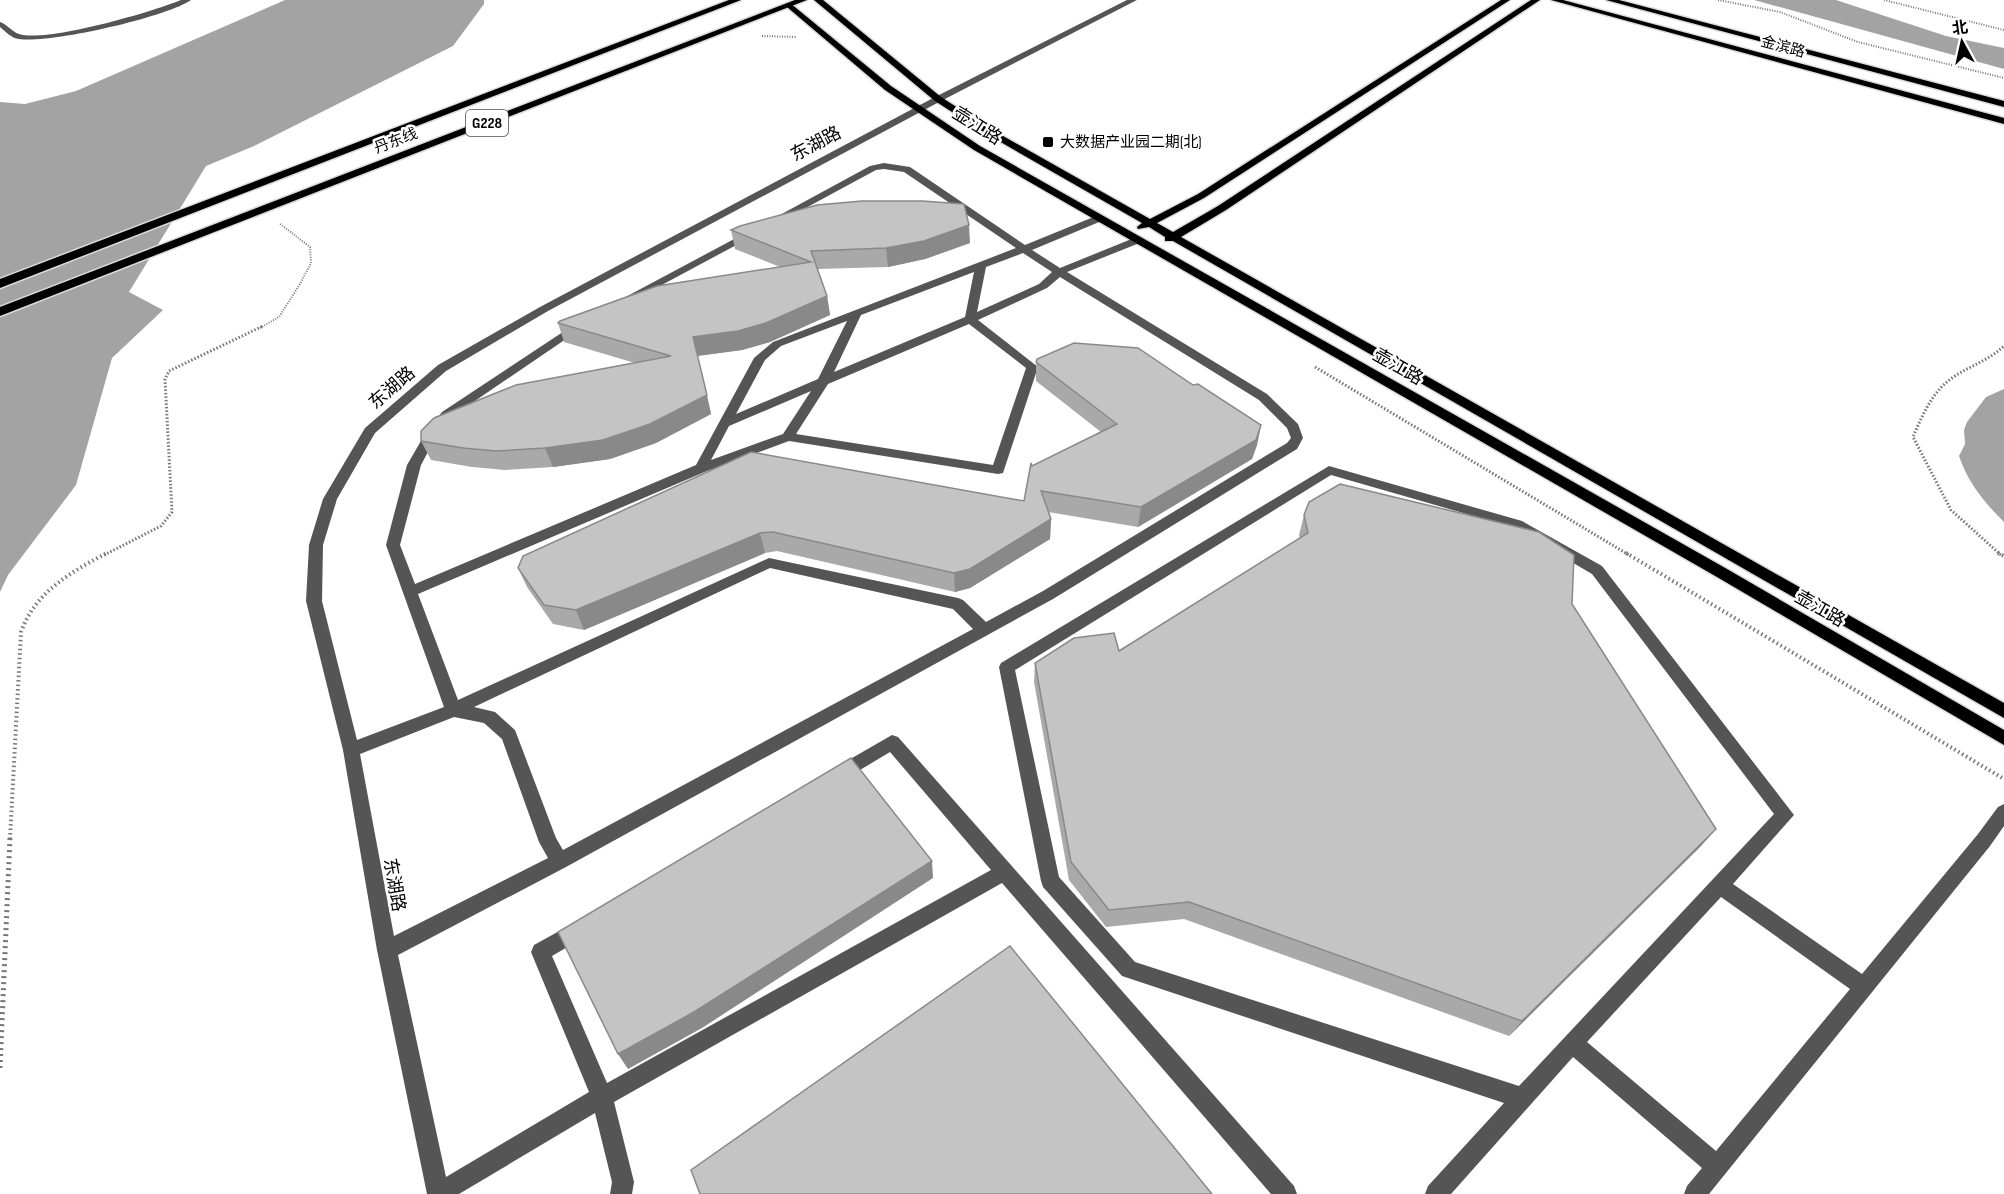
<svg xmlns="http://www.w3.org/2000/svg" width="2004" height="1194" font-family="'Sofia Sans Condensed','Noto Sans SC',sans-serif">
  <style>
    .water { fill: #a3a3a3 }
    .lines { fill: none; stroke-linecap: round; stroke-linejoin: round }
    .major-casing { stroke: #dbdbdb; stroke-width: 3 }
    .highway-casing { stroke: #dbdbdb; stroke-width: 3 }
    .path-far3 { stroke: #777; stroke-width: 2; stroke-dasharray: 1 1.5; stroke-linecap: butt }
    .path-far2 { stroke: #777; stroke-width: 3; stroke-dasharray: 1.5 2; stroke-linecap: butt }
    .path-far1 { stroke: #777; stroke-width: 4; stroke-dasharray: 1.5 3; stroke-linecap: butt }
    .path { stroke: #777; stroke-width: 5; stroke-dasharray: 2 4; stroke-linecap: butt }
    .minor { fill: #555; fill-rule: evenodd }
    .major { fill: #000; fill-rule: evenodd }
    .highway { fill: #000; fill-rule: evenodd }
    .wall { fill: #a9a9a9 }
    .shaded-wall { fill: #898989 }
    .building { fill: #c4c4c4; stroke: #898989; stroke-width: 1.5 }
    .poi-dot { fill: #000; stroke: #fff; stroke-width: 2 }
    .labels { text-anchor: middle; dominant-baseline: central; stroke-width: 5; stroke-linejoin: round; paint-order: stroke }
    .far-street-label { font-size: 15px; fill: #000; stroke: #fff }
    .far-poi-label { font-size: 15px; fill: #000; stroke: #fff; text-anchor: start }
    .shield { fill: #fff; stroke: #4c4c4c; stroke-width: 1.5 }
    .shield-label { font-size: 16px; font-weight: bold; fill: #000 }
    .street-label { font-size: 18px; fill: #000; stroke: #fff }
  </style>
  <rect width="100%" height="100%" fill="#fff"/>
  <path class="water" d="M285 0H484V4L453 46 254 146 206 166 129 292 163 310 112 358 76 485 8 575 0 592V102L25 104 76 91Z
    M1754 0H1836L1946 36 2004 48V69Z
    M2004 389V522C1984 502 1968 483 1959 456L1965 444 1964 430 1967 422 1986 397Z"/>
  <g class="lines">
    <defs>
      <path id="major" d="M814 0H823L941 97 989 128 1150 219 1198 194 1501 0H1510L1204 198 1157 223 1173 232 1218 206 1531 0H1540L1226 210 1181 237 2004 703V718L1173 241H1165V237L1149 227 1138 229 1137 227 1142 223 983 132 935 101Z
        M1551 0H1563L2004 118V124Z
        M1606 0H1619L2004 101V107Z
        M790 3 891 86 980 146 1727 569 2004 730V745L1717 577 974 150 885 90 787 7Z"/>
      <path id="highway" d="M729 0H741L0 288V279Z
        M795 0H807L0 316V307Z"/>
    </defs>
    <use href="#major" class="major-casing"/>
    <use href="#highway" class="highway-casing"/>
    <path class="path-far3" d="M1718 0 1780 12 1858 42 2004 78
      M1884 0 2004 30
      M762 36 797 37
      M260 328 279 317 300 284 311 263 310 247 279 223"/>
    <path class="path-far2" d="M1315 367 1629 555
      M104 555 161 526 172 512 165 379 169 371 263 326
      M2001 555 1951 510 1913 437C1922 416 1932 392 1952 378 1969 366 1988 361 2004 346"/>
    <path class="path-far1" d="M1626 553 2004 779
      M1998 553 2004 556
      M10 839 21 632C35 592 71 572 107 553"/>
    <path class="path" d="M0 1068 10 838"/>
    <path class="minor" d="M181 0H191C167 17 49 44 19 39 11 38 6 32 0 27V22C7 24 12 32 19 34 46 43 152 12 181 0Z
      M1127 0H1137L941 101 548 311 446 371 375 433 337 499 323 545 322 601 357 740 444 707 386 545 407 465 425 434 442 412 575 324H583L585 326 450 418 437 435 421 465 400 545 415 584 696 465 754 358 773 342 1016 248 904 172 884 169 876 170 776 224 767 222 870 166 884 163 910 167 1025 245 1096 216H1104V220L1032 250 1060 268 1134 238H1142V242L1067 272 1267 394 1298 424 1303 438 1297 449 1053 599 566 867 398 955 446 1177 589 1092 531 952 534 945 572 924 579 921 586 924 589 930 586 936 552 956 607 1083 991 870 890 752 845 779 839 781 833 779 830 774 833 769 892 735 898 737 1294 1186 1297 1194H1271L1002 883 614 1102 634 1182 632 1194H610L612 1182 595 1113 459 1194H427L377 950 343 750 306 601 309 545 323 499 365 428 438 365 540 307 935 97ZM1023 253 1052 272 1039 284 977 312 986 267ZM974 272 965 317 834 372 861 315ZM1060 277 1259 400 1287 428 1291 438 1287 443 1043 591 986 622 963 600 958 598 769 558 458 700 418 594 707 471 789 441 998 474 1003 473 1038 367 978 320 1047 288ZM847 321 818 379 736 414 765 360 781 346ZM969 324 1026 368 993 465 796 434 828 384ZM811 391 783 434 711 460 729 426ZM770 568 953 609 973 629 563 850 556 838 515 730 495 712 474 707ZM454 717 484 723 502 739 539 842 548 858 394 936 360 754Z
      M751 230 756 233 755 235 630 302 626 303 620 300Z
      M1329 466 1522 521 1602 566 1794 815 1733 884 1862 974 1978 834 1998 807 2004 804V826L1990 846 1709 1194H1684L1687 1186 1702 1168 1573 1057 1451 1194H1425L1428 1186 1504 1103 1122 976 1043 887 1041 881 999 667 1001 663ZM1331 475 1512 527 1592 574 1774 814 1519 1086 1135 962 1059 877 1015 670ZM1721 897 1850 989 1716 1151 1587 1042Z"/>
    <use href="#major" class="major"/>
    <use href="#highway" class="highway"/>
  </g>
  <path class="wall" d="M731 230 970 243 925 259 888 267 818 269 827 296 830 315 770 342 742 350 697 356 711 414 656 443 610 459 553 467 505 470 472 467 431 460 421 441 635 363 564 342 558 323 780 267 735 249Z
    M1036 362 1193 385 1261 425 1257 445 1252 459 1138 527 1048 512 1051 519 1050 539 970 588 955 592 777 551 765 553 584 630 553 624 527 587 518 568 523 556 1024 501 1032 466 1101 432 1036 381Z
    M1304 515 1572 604 1716 829 1700 847 1509 1036 1184 919 1106 927 1069 880 1034 682 1035 663 1119 651 1300 539 1299 535Z"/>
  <path class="shaded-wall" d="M969 225 970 243 925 259 888 267 886 248Z
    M827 296 830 315 770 342 742 350 697 356 693 337Z
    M707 395 711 414 656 443 610 459 553 467 545 448Z
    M1261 425 1257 445 1252 459 1138 527 1141 507Z
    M1051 519 1050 539 970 588 955 592 954 573Z
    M760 533 765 553 584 630 576 610Z
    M1716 829 1700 847 1509 1036 1522 1021Z
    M932 861 933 878 702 1028 628 1069 618 1054Z"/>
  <path class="building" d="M862 201H922L964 204 969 225 924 241 886 248 811 251 827 296 766 323 738 331 693 337 707 395 650 424 603 440 545 448 496 451 463 448 421 441V431L434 418 516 385 671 356 558 323 560 321 657 286 811 262 731 230 740 226 817 205Z
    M1074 343 1138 348 1193 385 1198 384 1261 425 1256 440 1141 507 1041 491 1051 519 970 569 954 573 773 532 760 533 576 610 544 605 518 568 523 556 751 452 1024 501 1031 463 1032 466 1117 424 1036 362 1037 359Z
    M1340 484 1539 532 1574 555 1572 604 1716 829 1522 1021 1189 902 1109 910 1071 862 1035 663 1074 638 1114 633 1119 651 1308 533 1304 515 1309 502Z
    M851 758 932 861 694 1012 618 1054 558 932Z
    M1010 946 1212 1194H700L691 1170Z"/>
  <rect class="poi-dot" x="1042" y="136" width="12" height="12" rx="3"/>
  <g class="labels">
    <g class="far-street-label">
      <text transform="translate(1783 47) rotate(15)">金滨路</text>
      <text transform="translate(396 141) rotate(-21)">丹东线</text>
    </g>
    <g class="far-poi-label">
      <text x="1060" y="142">大数据产业园二期(北)</text>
    </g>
    <rect class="shield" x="466" y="110" width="42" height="26" rx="4.5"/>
    <g class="shield-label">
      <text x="487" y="123">G228</text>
    </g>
    <g class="street-label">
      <text transform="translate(977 126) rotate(32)">壶江路</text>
      <text transform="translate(816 144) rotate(-28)">东湖路</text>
      <text transform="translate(1398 367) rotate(30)">壶江路</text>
      <text transform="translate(392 388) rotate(-41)">东湖路</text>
      <text transform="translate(1820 609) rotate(30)">壶江路</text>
      <text transform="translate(394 885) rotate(80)">东湖路</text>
    </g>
  </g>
  <g transform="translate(1962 42) rotate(352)" stroke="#ffffff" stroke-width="4.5" paint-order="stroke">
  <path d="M0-4.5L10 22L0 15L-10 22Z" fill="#000000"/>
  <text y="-9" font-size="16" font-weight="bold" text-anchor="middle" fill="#000000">北</text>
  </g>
</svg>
